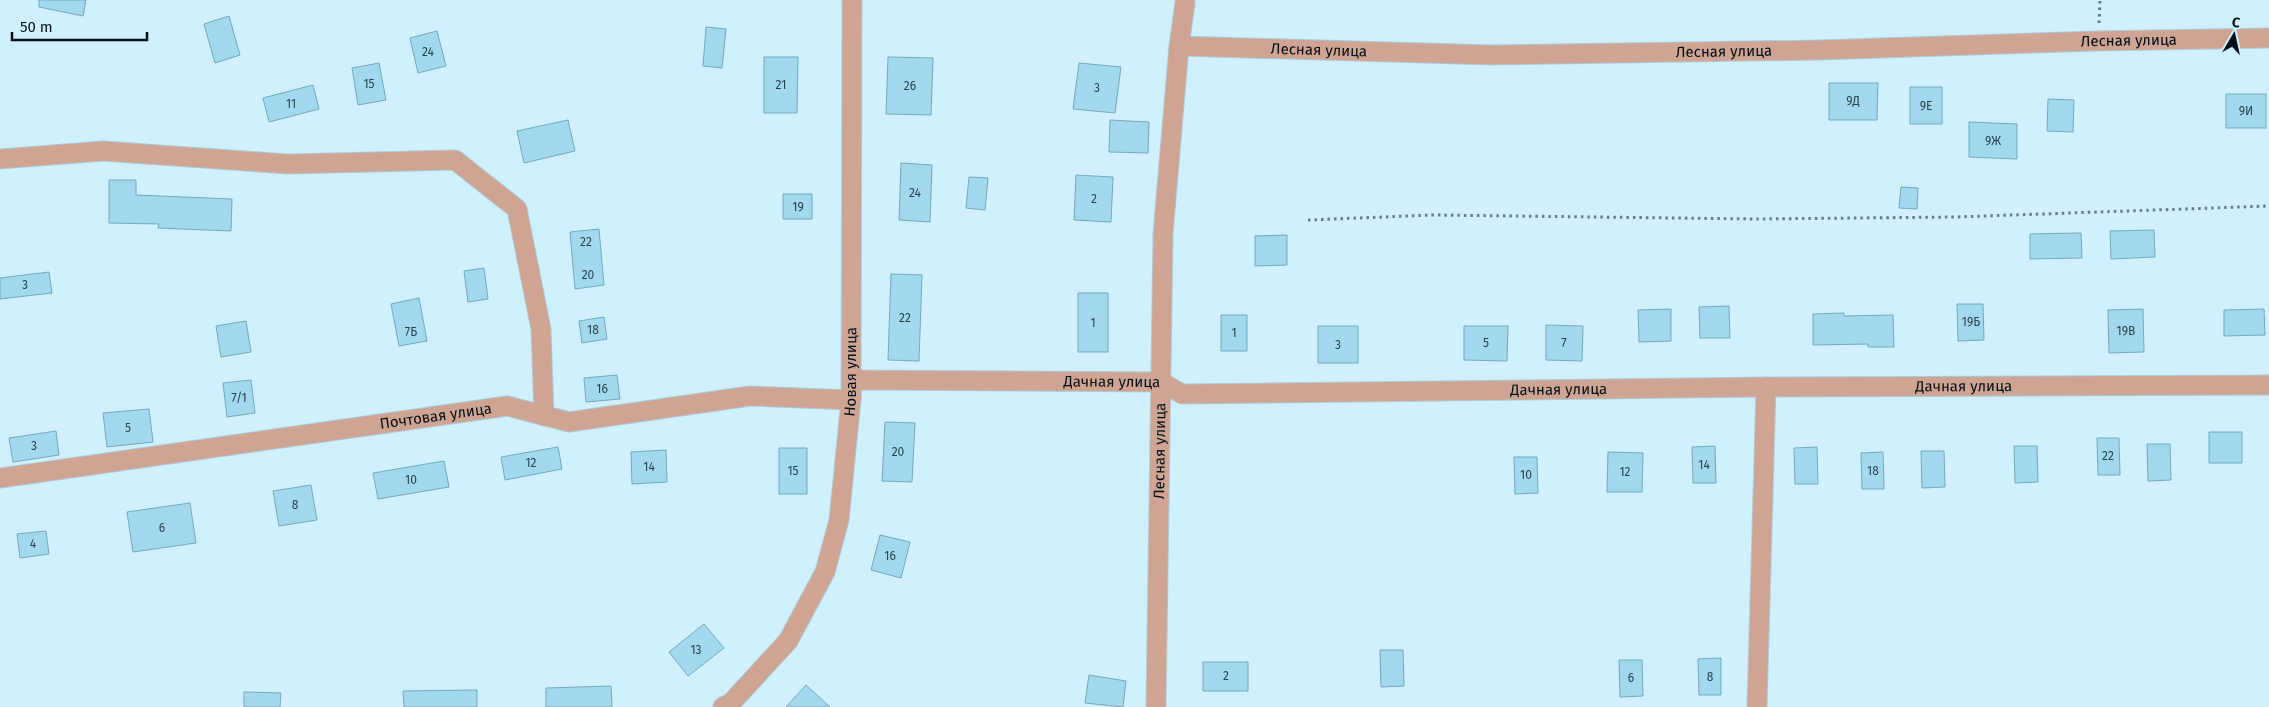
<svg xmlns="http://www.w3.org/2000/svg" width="2269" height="707" font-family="'Fira Sans',sans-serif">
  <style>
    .building { fill: #a2d9ee; stroke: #73a9bc }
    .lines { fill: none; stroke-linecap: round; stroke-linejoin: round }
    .minor-casing { stroke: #aeccd7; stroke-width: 21 }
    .path { stroke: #657c86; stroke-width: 3; stroke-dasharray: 2.5 4; stroke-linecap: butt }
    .minor { stroke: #cfa493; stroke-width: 19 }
    .labels { text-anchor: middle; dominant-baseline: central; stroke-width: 4.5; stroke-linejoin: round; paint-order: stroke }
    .number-label { font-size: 12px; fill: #28424c }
    .street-label { font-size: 15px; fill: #000f16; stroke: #cff0fc }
  </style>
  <rect width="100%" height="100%" fill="#cff0fc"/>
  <path class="building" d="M39 0H86L83 16 39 7Z
    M229 16 240 55 215 63 204 24Z
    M706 27 726 29 722 68 703 66Z
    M437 31 446 66 418 73 410 38Z
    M764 57H798L797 113H764Z
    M888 57 933 58 931 115 886 114Z
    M379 63 386 100 358 105 352 68Z
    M1079 63 1121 67 1115 113 1073 109Z
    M1829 83H1878L1877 120H1829Z
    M313 85 319 109 269 122 263 98Z
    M1910 87H1942V124H1910Z
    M2226 94H2266V128H2226Z
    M2048 99 2074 100 2073 132 2047 131Z
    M568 120 575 151 524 163 517 131Z
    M1110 120 1149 122 1148 153 1109 152Z
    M1969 122 2017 124V159L1969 157Z
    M901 163 932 165 930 222 899 220Z
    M1076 175 1113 177 1111 222 1074 220Z
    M969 177 988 178 985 210 966 208Z
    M109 180H136V195L232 199 231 231 158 228 159 224 109 223Z
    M1901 187 1918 188 1917 209 1899 208Z
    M783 194H812V219H783Z
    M599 229 604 285 575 289 570 232Z
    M2154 230 2155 257 2111 259 2110 231Z
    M2081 233 2082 258 2030 259V234Z
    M1287 235V265L1255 266V236Z
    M484 268 488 299 468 302 464 271Z
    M49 272 52 293 0 299V278Z
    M891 274 922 275 919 361 888 360Z
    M1078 293H1108V352H1078Z
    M419 298 427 341 399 346 391 304Z
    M1957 304H1983L1984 340 1958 341Z
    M1729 306 1730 338H1700L1699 307Z
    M1671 309V341L1639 342 1638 310Z
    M2143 309 2144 352 2109 353 2108 310Z
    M2264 309 2265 335 2224 336V310Z
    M1844 313V316L1893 315 1894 347H1868V344L1813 345V314Z
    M1221 315H1247V351H1221Z
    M604 317 607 339 582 343 579 321Z
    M246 321 251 352 221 357 216 326Z
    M1546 325 1583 326 1582 361 1546 360Z
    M1318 326H1358V363H1318Z
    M1464 326H1508L1507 361 1464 360Z
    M617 375 620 399 586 402 584 378Z
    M251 380 255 413 227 417 223 383Z
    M149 409 153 442 107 447 103 413Z
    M885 422 915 423 912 482 882 481Z
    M56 431 59 455 13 462 9 438Z
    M2209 432H2242V463H2209Z
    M2097 438H2119L2120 475H2098Z
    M2147 444H2170L2171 480 2148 481Z
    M1715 446 1716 483H1693L1692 447Z
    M2014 446H2037L2038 482 2015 483Z
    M558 447 562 469 505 480 501 457Z
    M1817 447 1818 484H1795L1794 448Z
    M779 448H807V494H779Z
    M666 450 667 482 632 484 631 452Z
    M1921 451H1944L1945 487 1922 488Z
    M1608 452 1643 453 1642 492H1607Z
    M1883 452 1884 489H1862L1861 453Z
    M1514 457H1537L1538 493 1515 494Z
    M444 461 449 487 378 499 373 473Z
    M311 485 317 520 279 526 273 491Z
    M190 503 196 543 133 552 127 512Z
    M46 531 49 554 20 558 17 534Z
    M880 535 910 542 901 578 871 570Z
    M704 624 724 648 688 676 669 652Z
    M1380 650H1403L1404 686 1381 687Z
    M1721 658V695H1699L1698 659Z
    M1619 660H1642L1643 696 1620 697Z
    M1203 662H1248V691H1203Z
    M1089 675 1126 681 1123 707 1085 703Z
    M806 685 830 707H786Z
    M611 686 612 707H546V688Z
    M477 690V707H404L403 691Z
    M244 692 281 693 280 707H244Z"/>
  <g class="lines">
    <defs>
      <g id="minor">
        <path id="s1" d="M1179 46 1492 55 1819 50 2096 41 2269 38"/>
        <path d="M0 159 103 151 288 164 455 160 517 209 541 329 544 416"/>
        <path id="s2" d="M0 478 507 406 569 422 750 396 851 400 852 380 1161 382 1182 394 1766 387 2269 385"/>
        <path id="s3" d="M723 707 731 703 788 641 825 572 839 520 851 400 852 0"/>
        <path id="s4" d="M1156 707 1163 234 1179 46 1185 3"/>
        <path d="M1757 707 1766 387"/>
      </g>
    </defs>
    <use href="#minor" class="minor-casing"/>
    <path class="path" d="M2099 23 2100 0
      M1308 220 1433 215 1756 219 1956 217 2269 206"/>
    <use href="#minor" class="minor"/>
  </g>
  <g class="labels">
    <g class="number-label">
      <text x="428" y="52">24</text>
      <text x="369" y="84">15</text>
      <text x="781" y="85">21</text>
      <text x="910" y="86">26</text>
      <text x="1097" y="88">3</text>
      <text x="1853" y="101">9Д</text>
      <text x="291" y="104">11</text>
      <text x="1926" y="106">9Е</text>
      <text x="2246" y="111">9И</text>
      <text x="1993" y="141">9Ж</text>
      <text x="915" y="193">24</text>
      <text x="1094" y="199">2</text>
      <text x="798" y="207">19</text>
      <text x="586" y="242">22</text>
      <text x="588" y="275">20</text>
      <text x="25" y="285">3</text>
      <text x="905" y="318">22</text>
      <text x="1971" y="322">19Б</text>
      <text x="1093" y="323">1</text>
      <text x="593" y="330">18</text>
      <text x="2126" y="331">19В</text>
      <text x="411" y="332">7Б</text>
      <text x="1234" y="333">1</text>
      <text x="1486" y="343">5</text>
      <text x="1564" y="343">7</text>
      <text x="1338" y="345">3</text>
      <text x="602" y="389">16</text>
      <text x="239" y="398">7/1</text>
      <text x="128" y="428">5</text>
      <text x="34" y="446">3</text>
      <text x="898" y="452">20</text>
      <text x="2108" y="456">22</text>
      <text x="531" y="463">12</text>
      <text x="1704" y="465">14</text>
      <text x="649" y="467">14</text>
      <text x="793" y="471">15</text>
      <text x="1873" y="471">18</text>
      <text x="1625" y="472">12</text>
      <text x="1526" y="475">10</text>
      <text x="411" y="480">10</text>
      <text x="295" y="505">8</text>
      <text x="162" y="528">6</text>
      <text x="33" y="544">4</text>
      <text x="890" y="556">16</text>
      <text x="696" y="650">13</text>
      <text x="1226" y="676">2</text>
      <text x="1710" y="677">8</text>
      <text x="1631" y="678">6</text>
    </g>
    <g class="street-label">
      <text stroke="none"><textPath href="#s1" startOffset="950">Лесная улица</textPath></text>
      <text stroke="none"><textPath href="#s1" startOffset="140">Лесная улица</textPath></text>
      <text stroke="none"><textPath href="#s1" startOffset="545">Лесная улица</textPath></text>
      <text stroke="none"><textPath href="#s3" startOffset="374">Новая улица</textPath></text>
      <text stroke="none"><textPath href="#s2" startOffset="1140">Дачная улица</textPath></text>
      <text stroke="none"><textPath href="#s2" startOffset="1995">Дачная улица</textPath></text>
      <text stroke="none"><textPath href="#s2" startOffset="1590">Дачная улица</textPath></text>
      <text stroke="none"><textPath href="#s2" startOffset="440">Почтовая улица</textPath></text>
      <text stroke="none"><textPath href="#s4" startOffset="256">Лесная улица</textPath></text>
    </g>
  </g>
  <g transform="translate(2234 35) rotate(9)" stroke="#cff0fc" stroke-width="4" paint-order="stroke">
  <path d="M0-4L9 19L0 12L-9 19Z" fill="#000f16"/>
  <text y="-8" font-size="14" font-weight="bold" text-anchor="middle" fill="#000f16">С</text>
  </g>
  <path d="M12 32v8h135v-8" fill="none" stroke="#000f16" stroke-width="2.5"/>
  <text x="20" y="32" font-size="15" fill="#000f16" stroke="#cff0fc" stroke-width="4" paint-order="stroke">50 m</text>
</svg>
